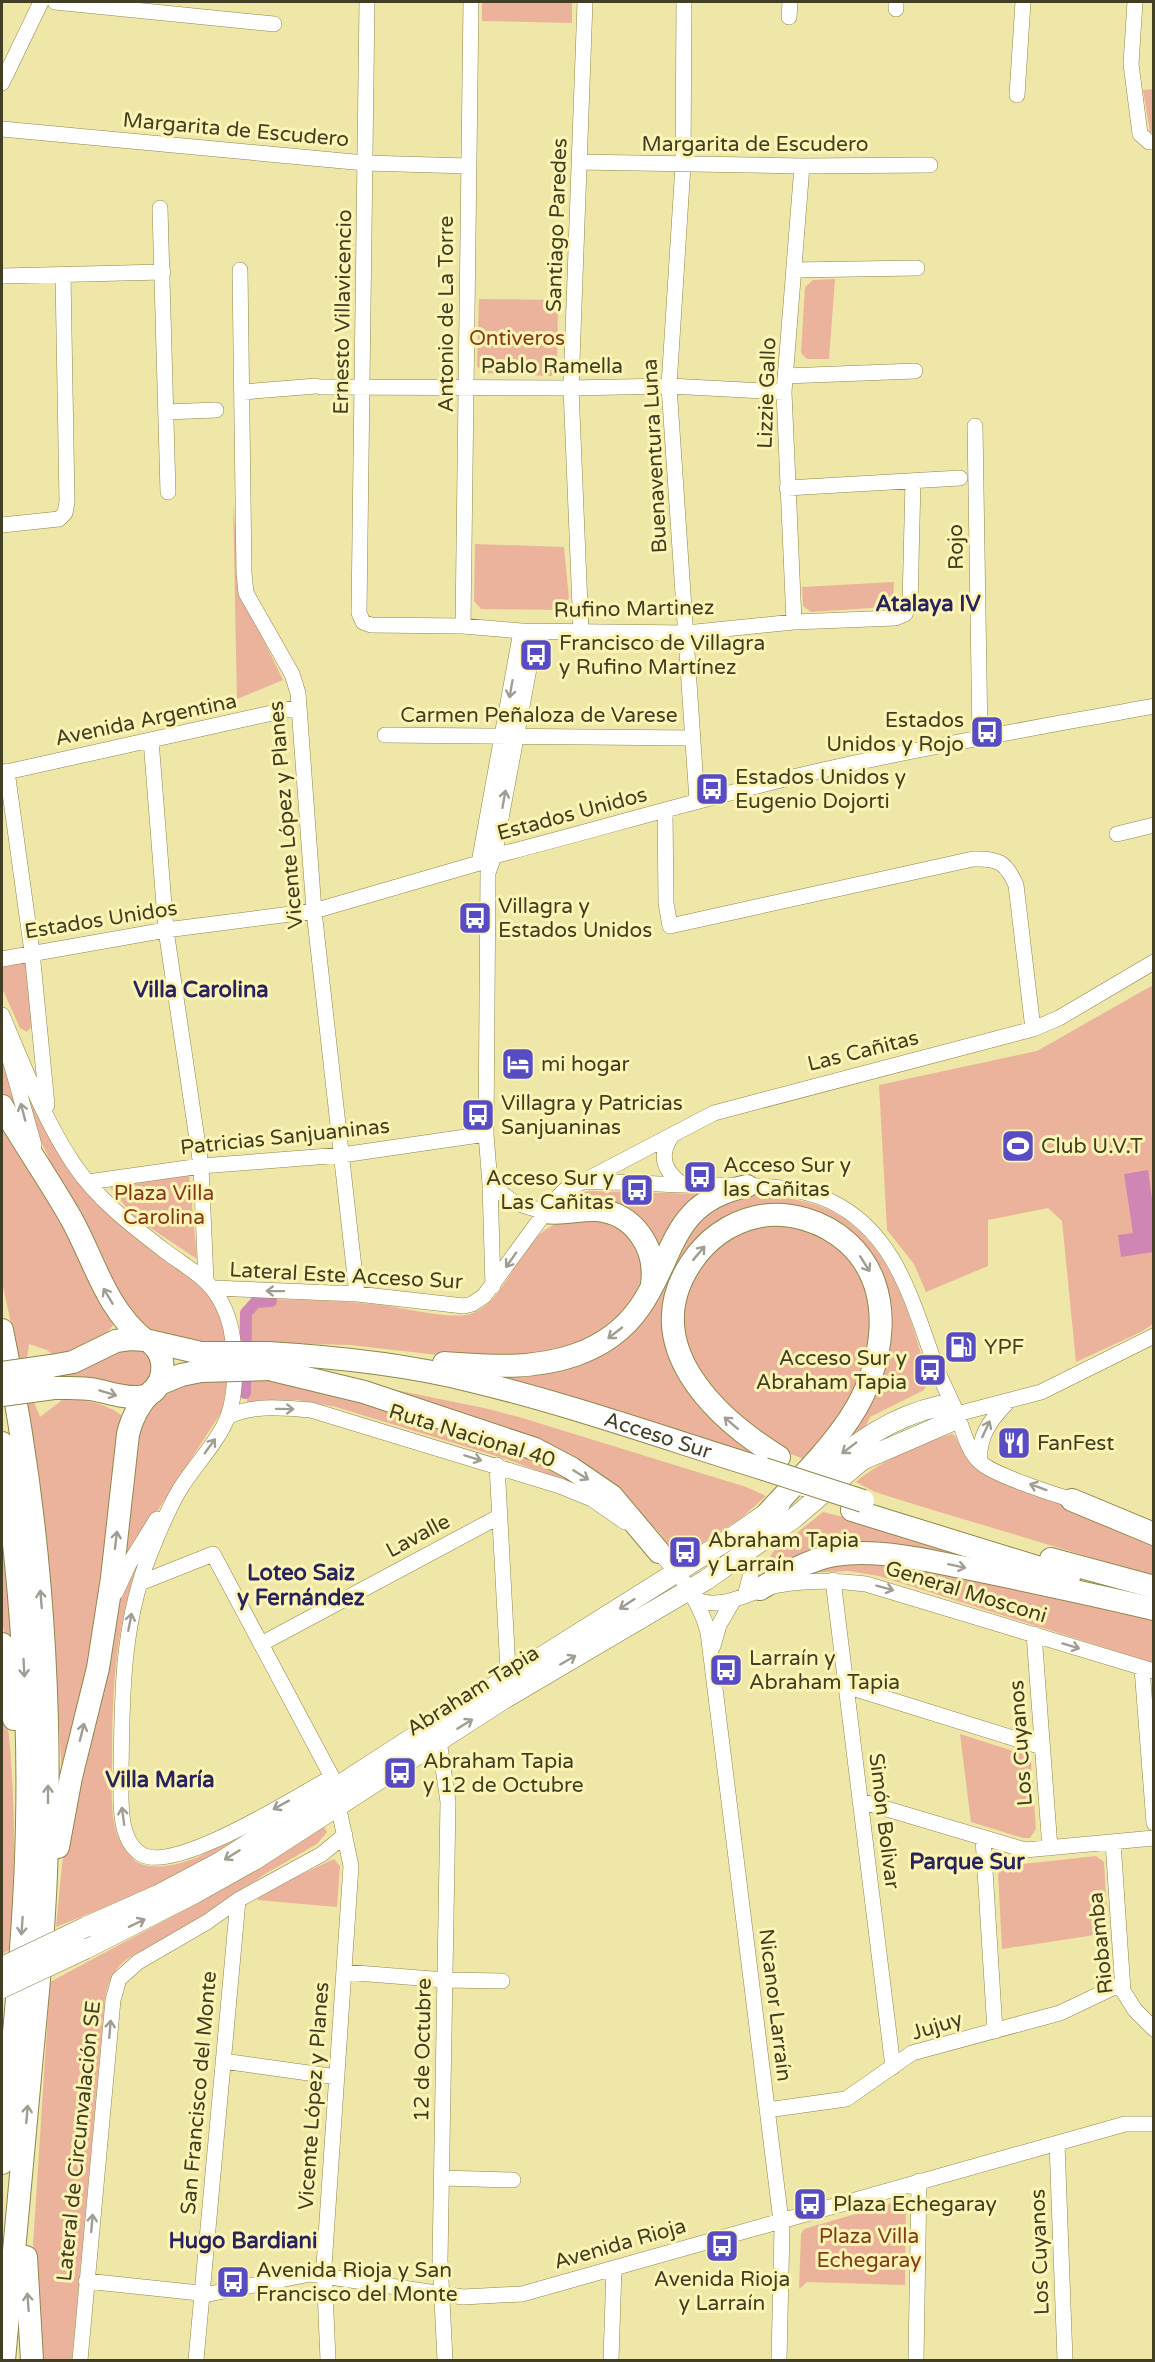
<svg xmlns="http://www.w3.org/2000/svg" width="1155" height="2362" font-family="'Varela Round',sans-serif">
  <style>
    .green { fill: #ecb39c }
    .water { fill: #d086b4 }
    .lines { fill: none; stroke-linecap: round; stroke-linejoin: round }
    .canal { stroke: #d086b4; stroke-width: 12 }
    .minor-casing { stroke: #8f874a; stroke-width: 16 }
    .major-casing { stroke: #8f874a; stroke-width: 21 }
    .highway-casing { stroke: #8f874a; stroke-width: 24 }
    .minor { stroke: #fff; stroke-width: 15 }
    .major { stroke: #fff; stroke-width: 20 }
    .highway { stroke: #fff; stroke-width: 22 }
    .major-bridge-casing { stroke: #8f874a; stroke-width: 21; stroke-linecap: butt }
    .highway-bridge-casing { stroke: #8f874a; stroke-width: 24; stroke-linecap: butt }
    .major-bridge { stroke: #fff; stroke-width: 20 }
    .highway-bridge { stroke: #fff; stroke-width: 22 }
    .oneway { stroke: #a09e92 }
    .labels { text-anchor: middle; dominant-baseline: central; stroke-width: 6; stroke-linejoin: round; paint-order: stroke }
    .street-label { font-size: 21px; fill: #413e24; stroke: #fcf4b4 }
    .park-label { font-size: 21px; fill: #853b1b; stroke: #fcf4b4 }
    .poi-label { font-size: 21px; fill: #413e24; stroke: #fcf4b4; text-anchor: start }
    .neighbourhood-label { font-size: 22px; font-weight: bold; fill: #28235d; stroke: #fcf4b4 }
  </style>
  <rect width="100%" height="100%" fill="#eee7a7"/>
  <path class="green" d="M482 2H572V23L482 21Z
    M1153 89V132H1150L1143 90Z
    M835 279 829 359H807L801 353 805 287 813 280Z
    M479 299 558 300 557 370 551 376 484 373 477 366Z
    M233 505 241 593 283 680 237 699Z
    M475 544 564 547 569 598 558 610 481 609 474 601Z
    M894 582 893 599 886 607 811 612 803 606 802 587Z
    M23 962 26 966 32 1021V1026L27 1032 20 1028 2 988V964Z
    M1153 985V1324L1141 1332 1076 1362 1062 1221 1048 1208 988 1220V1266L926 1292 914 1264 887 1230 879 1085 1037 1051Z
    M2 1047 21 1120 2 1093Z
    M26 1083 66 1164 208 1293 220 1313 227 1343 200 1345 156 1333 127 1309 50 1161 36 1130Z
    M2 1118 65 1227 100 1300 114 1324C100 1344 77 1350 54 1356L47 1350 29 1344 27 1359 19 1360 2 1282Z
    M189 1175 197 1259 134 1217 109 1186Z
    M589 1191 703 1194 659 1261 647 1234 558 1205 572 1195Z
    M748 1192C774 1196 805 1199 829 1210 892 1241 910 1316 928 1378V1383L924 1390 870 1417 865 1428 840 1445 853 1421 880 1285 797 1212 695 1249 677 1357 772 1459 499 1377 589 1356 696 1216Z
    M583 1217 626 1228 648 1271 624 1319 551 1356 438 1355 350 1345 246 1342C246 1320 243 1301 271 1302L272 1299C309 1300 346 1301 382 1305 404 1308 455 1321 473 1313 506 1300 517 1247 548 1228 558 1222 571 1220 583 1217Z
    M779 1221 842 1244 876 1304 859 1393 808 1461 784 1451 739 1421 693 1366 681 1321 691 1274 727 1236Z
    M115 1348 144 1349 153 1363 149 1381 143 1387 53 1379V1376Z
    M286 1380 495 1440 585 1488 506 1459 336 1407 297 1400 247 1403 246 1381Z
    M201 1381 227 1382 222 1411 124 1563 138 1439C147 1406 167 1387 201 1381Z
    M376 1386 484 1408 519 1417 746 1487 766 1496 740 1519 678 1558 657 1530 608 1488Z
    M60 1398C83 1400 102 1401 121 1415L101 1609 62 1776 56 1674 27 1403 34 1402 40 1417 61 1401Z
    M952 1434 955 1436 964 1452 1153 1538V1576L926 1508 875 1492 856 1482C879 1462 921 1443 952 1434Z
    M823 1512 843 1517 1014 1571 804 1555 766 1564 773 1552Z
    M2 1519 15 1671 2 1623Z
    M154 1534C145 1553 134 1572 129 1593 114 1649 112 1704 112 1762 112 1784 110 1809 116 1831 118 1840 127 1855 135 1861 152 1872 181 1864 198 1857L313 1794 211 1858 157 1886 56 1927 62 1865 74 1790 119 1598Z
    M863 1558 1128 1612 1153 1620V1663L879 1576 848 1571 805 1573Z
    M2 1681C16 1769 16 1861 11 1949L2 1954Z
    M960 1734 1023 1754 1031 1762 1036 1829 1030 1838H1023L971 1822Z
    M321 1827H324L327 1832 317 1844 265 1874 227 1901 143 1953 141 1951C119 1962 110 1973 105 1998L72 2360H40L33 2245 50 1982 188 1908Z
    M1096 1856 1104 1862 1108 1933 1002 1949 998 1874 1004 1866Z
    M334 1859 340 1866 337 1907 257 1900 262 1893Z
    M903 2200 906 2202 905 2285 807 2282 799 2289 801 2234 804 2229Z"/>
  <path class="water" d="M1148 1170 1153 1207V1252L1121 1257 1118 1235 1133 1233 1124 1174Z"/>
  <g class="lines">
    <path class="canal" d="M245 1393 246 1313 256 1302 271 1301"/>
    <defs>
      <path id="minor" d="M55 2 274 24
        M367 2 359 613 363 622 371 625 463 626 521 631 686 633 794 622 895 618 905 614 910 604 913 481
        M684 2 683 165 669 386 697 801
        M1135 2 1131 64 1140 134 1149 142H1154
        M896 9V2
        M789 17 790 2
        M2 83 41 2
        M1017 95 1023 2
        M2 129 365 163 468 166
        M580 162 802 166 930 165
        M160 208 168 492
        M240 270 244 573 246 593 292 674 298 693 314 911 357 1294
        M794 270 917 268
        M2 276 163 272
        M785 376 915 371
        M321 387 571 388 669 386 784 392
        M243 392 316 386
        M166 412 216 410
        M975 426 980 738
        M787 488 960 478
        M2 525 59 519 65 513 67 502 63 275
        M794 622 784 392 802 166
        M463 626 471 2
        M581 631 571 388 585 2
        M385 735 692 738
        M151 740 166 930 201 1166 206 1281
        M7 771 32 952 47 1105
        M2 773 299 707
        M665 811 666 903 670 926 973 859C998 858 1006 862 1016 885L1033 1029
        M1117 834 1154 825
        M479 863 521 631
        M2 959 166 930 314 911 479 863 494 856C607 827 719 793 832 768 939 744 1046 726 1154 706
        M2 1015C23 1064 43 1118 73 1163 97 1199 131 1225 165 1251 182 1264 203 1275 215 1292 225 1306 231 1324 233 1341 236 1364 236 1394 228 1416 219 1441 194 1466 180 1489 166 1512 156 1539 146 1564 121 1633 122 1705 121 1777 121 1800 118 1840 141 1854 174 1875 299 1795 332 1777
        M4 1038 34 1145
        M671 1137C658 1157 665 1172 683 1185
        M586 1180 714 1113 1033 1029 1059 1018 1154 962
        M88 1182 201 1166 342 1155 486 1134
        M490 1184 513 1202 545 1212
        M493 1286 490 1184 486 1134 488 873 494 856 536 631
        M213 1288 357 1294 464 1306 472 1304 484 1296 552 1203 565 1190 582 1182C615 1181 649 1184 682 1185 727 1186 788 1181 830 1201 896 1232 912 1302 935 1364 941 1381 950 1397 957 1414 963 1430 967 1450 980 1462 993 1475 1061 1497 1081 1502
        M957 1414 1041 1392 1154 1336
        M228 1417C252 1404 284 1408 311 1410L560 1486 592 1499 625 1522
        M980 1462C978 1438 989 1421 1006 1404
        M497 1465 508 1670 515 1685
        M740 1544 753 1566 745 1596
        M652 1546C677 1568 699 1599 708 1632L782 2229 779 2360
        M833 1580 893 2067
        M140 1583 213 1554 332 1777 351 1866 324 2266 328 2360
        M116 1592 129 1564 157 1519
        M695 1599C724 1612 750 1590 778 1585 808 1580 836 1580 866 1584L1154 1671
        M1034 1634 1050 1848
        M261 1644 500 1516
        M713 1646 719 1625 733 1601
        M1142 1668 1154 1823
        M846 1686 1042 1747
        M439 1740 448 1802 440 2260 445 2360
        M860 1801 1025 1850 1154 1838
        M983 1838 995 2031
        M1113 1842 1123 1991 1135 2010 1154 2029
        M344 1972 445 1980 502 1981
        M223 2061 337 2077
        M767 2110 846 2099 912 2053 1060 2013 1123 1983
        M1057 2143 1065 2360
        M442 2178 513 2180
        M86 2281 209 2294 310 2274 463 2297 522 2294 1125 2124H1154
        M80 2360 113 2000 119 1979 138 1962 207 1922 238 1900 322 1854 345 1835
        M196 2360 238 1900
        M611 2360 614 2268
        M916 2360 919 2181"/>
      <path id="major" d="M86 1927 158 1895 222 1861 408 1741 734 1536 780 1504
        M85 1949 195 1893 254 1860 502 1700 706 1580 794 1518 862 1460 952 1421 957 1414 939 1406C882 1419 848 1451 803 1486"/>
      <g id="highway">
        <path d="M2 1106C24 1144 50 1181 72 1220 95 1262 106 1309 145 1340"/>
        <path d="M545 1212C563 1215 579 1209 597 1210 634 1213 657 1248 652 1284"/>
        <path d="M2 1330C37 1496 51 1667 47 1837 46 1910 39 1982 32 2055 23 2157 14 2259 4 2360"/>
        <path id="s1" d="M268 1353C337 1357 405 1364 472 1381 571 1405 667 1439 764 1469"/>
        <path d="M444 1363C488 1366 532 1370 575 1355 601 1346 624 1330 640 1307 676 1255 670 1202 747 1186"/>
        <path d="M51 1366 73 1362 116 1341 130 1339 145 1340 201 1353"/>
        <path d="M269 1369 364 1392 535 1449 571 1468 612 1496 659 1552"/>
        <path d="M157 1385 181 1375 201 1371"/>
        <path d="M54 1388C68 1388 83 1387 96 1390 120 1395 157 1410 162 1372 164 1360 160 1351 151 1343"/>
        <path d="M2 1443C19 1569 30 1696 27 1823 25 1937 12 2050 2 2163"/>
        <path d="M1072 1500 1154 1534"/>
        <path d="M852 1510 1069 1577"/>
        <path d="M767 1514C795 1483 827 1453 850 1418 884 1367 898 1289 848 1243 824 1221 788 1210 756 1217 729 1223 706 1240 691 1263 637 1344 714 1417 779 1457"/>
        <path d="M1051 1559 1154 1587"/>
        <path d="M760 1589C783 1575 807 1560 835 1555 878 1548 924 1560 966 1568 1029 1581 1091 1594 1154 1609"/>
        <path d="M2 1644 14 1719"/>
        <path d="M58 1847 71 1777 98 1668 112 1578 128 1434C132 1417 139 1404 152 1391"/>
        <path d="M26 2257 32 2360"/>
      </g>
    </defs>
    <use href="#minor" class="minor-casing"/>
    <use href="#major" class="major-casing"/>
    <use href="#highway" class="highway-casing"/>
    <use href="#minor" class="minor"/>
    <use href="#major" class="major"/>
    <use href="#highway" class="highway"/>
    <defs>
      <path id="major-bridge" d="M2 1967 86 1927
        M2 1988 85 1949"/>
      <path id="highway-bridge" d="M201 1353H268
        M201 1371 269 1369
        M2 1373 51 1366
        M2 1395 54 1388
        M764 1469 863 1501"/>
    </defs>
    <use href="#major-bridge" class="major-bridge-casing"/>
    <use href="#highway-bridge" class="highway-bridge-casing"/>
    <use href="#major-bridge" class="major-bridge"/>
    <use href="#highway-bridge" class="highway-bridge"/>
  </g>
  <defs><path id="oneway-shaft" d="M-6 0H5M1.5-3L5.5 0L1.5 3" fill="none" stroke-width="1.6" stroke-linecap="round" stroke-linejoin="round" transform="scale(1.5)"/></defs>
  <g class="oneway">
    <use href="#oneway-shaft" transform="translate(511 689) rotate(100)"/>
    <use href="#oneway-shaft" transform="translate(504 799) rotate(-80)"/>
    <use href="#oneway-shaft" transform="translate(23 1112) rotate(-105)"/>
    <use href="#oneway-shaft" transform="translate(699 1253) rotate(-50)"/>
    <use href="#oneway-shaft" transform="translate(511 1260) rotate(125)"/>
    <use href="#oneway-shaft" transform="translate(865 1264) rotate(58)"/>
    <use href="#oneway-shaft" transform="translate(275 1291) rotate(-179)"/>
    <use href="#oneway-shaft" transform="translate(108 1296) rotate(-121)"/>
    <use href="#oneway-shaft" transform="translate(615 1333) rotate(142)"/>
    <use href="#oneway-shaft" transform="translate(108 1393) rotate(17)"/>
    <use href="#oneway-shaft" transform="translate(285 1409) rotate(1)"/>
    <use href="#oneway-shaft" transform="translate(731 1423) rotate(-139)"/>
    <use href="#oneway-shaft" transform="translate(986 1429) rotate(-65)"/>
    <use href="#oneway-shaft" transform="translate(210 1446) rotate(-54)"/>
    <use href="#oneway-shaft" transform="translate(849 1448) rotate(143)"/>
    <use href="#oneway-shaft" transform="translate(473 1458) rotate(17)"/>
    <use href="#oneway-shaft" transform="translate(581 1475) rotate(32)"/>
    <use href="#oneway-shaft" transform="translate(1038 1487) rotate(-160)"/>
    <use href="#oneway-shaft" transform="translate(116 1540) rotate(-83)"/>
    <use href="#oneway-shaft" transform="translate(957 1566) rotate(12)"/>
    <use href="#oneway-shaft" transform="translate(885 1588) rotate(15)"/>
    <use href="#oneway-shaft" transform="translate(41 1599) rotate(-95)"/>
    <use href="#oneway-shaft" transform="translate(627 1604) rotate(147)"/>
    <use href="#oneway-shaft" transform="translate(130 1622) rotate(-79)"/>
    <use href="#oneway-shaft" transform="translate(1071 1646) rotate(17)"/>
    <use href="#oneway-shaft" transform="translate(568 1660) rotate(-30)"/>
    <use href="#oneway-shaft" transform="translate(24 1668) rotate(87)"/>
    <use href="#oneway-shaft" transform="translate(465 1724) rotate(-32)"/>
    <use href="#oneway-shaft" transform="translate(82 1732) rotate(-76)"/>
    <use href="#oneway-shaft" transform="translate(48 1794) rotate(-90)"/>
    <use href="#oneway-shaft" transform="translate(281 1805) rotate(151)"/>
    <use href="#oneway-shaft" transform="translate(123 1816) rotate(-98)"/>
    <use href="#oneway-shaft" transform="translate(232 1855) rotate(148)"/>
    <use href="#oneway-shaft" transform="translate(137 1923) rotate(-26)"/>
    <use href="#oneway-shaft" transform="translate(22 1926) rotate(94)"/>
    <use href="#oneway-shaft" transform="translate(110 2029) rotate(-85)"/>
    <use href="#oneway-shaft" transform="translate(27 2114) rotate(-85)"/>
    <use href="#oneway-shaft" transform="translate(92 2223) rotate(-85)"/>
    <use href="#oneway-shaft" transform="translate(28 2302) rotate(-94)"/>
  </g>
  <defs>
    <symbol id="bus-square" viewBox="-11 -11 22 22"><rect x="-9" y="-9" width="18" height="18" rx="4" fill="#584cc4" stroke="#fcf4b4"/><path d="M-5-6H5V4H4V6H2V4H-2V6H-4V4H-5ZM-3.5-4V0h7V-4ZM-3.5 1.2v1.5H-2V1.2ZM2 1.2v1.5H3.5V1.2Z" fill="#fff"/></symbol>
    <symbol id="hotel-square" viewBox="-11 -11 22 22"><rect x="-9" y="-9" width="18" height="18" rx="4" fill="#584cc4" stroke="#fcf4b4"/><path d="M-6-4.5h1.5V1H6V5H4.5V3h-9V5H-6ZM-4 0a1.8 1.8 0 1 1 3.6 0ZM.5 0V-2.5h3Q6-2.5 6 0Z" fill="#fff"/></symbol>
    <symbol id="stadium-square" viewBox="-11 -11 22 22"><rect x="-9" y="-9" width="18" height="18" rx="4" fill="#584cc4" stroke="#fcf4b4"/><path d="M0-5a6.5 5 0 1 0 0 10a6.5 5 0 1 0 0-10ZM-3.5-1.8h7v3.6h-7Z" fill="#fff"/></symbol>
    <symbol id="fuel-square" viewBox="-11 -11 22 22"><rect x="-9" y="-9" width="18" height="18" rx="4" fill="#584cc4" stroke="#fcf4b4"/><path d="M-5.5-6h7V0h2V4h1.3V-2.5L3-4.5l.8-.8L6-3V5H2.5V1h-1V6h-7ZM-4.2-4.7v3.2H.2V-4.7Z" fill="#fff"/></symbol>
    <symbol id="restaurant-square" viewBox="-11 -11 22 22"><rect x="-9" y="-9" width="18" height="18" rx="4" fill="#584cc4" stroke="#fcf4b4"/><path d="M-5-6h1v4h1v-4h1v4h1v-4h1v5L-1.5 .5V6h-2V.5L-5-1ZM5-6V6H3V1.5H1.5Q1.5-4 5-6Z" fill="#fff"/></symbol>
  </defs>
  <g fill-rule="evenodd">
    <use href="#bus-square" x="517" y="636" width="38" height="38"/>
    <use href="#bus-square" x="968" y="713" width="38" height="38"/>
    <use href="#bus-square" x="693" y="770" width="38" height="38"/>
    <use href="#bus-square" x="456" y="899" width="38" height="38"/>
    <use href="#hotel-square" x="499" y="1045" width="38" height="38"/>
    <use href="#bus-square" x="459" y="1096" width="38" height="38"/>
    <use href="#stadium-square" x="999" y="1127" width="38" height="38"/>
    <use href="#bus-square" x="681" y="1158" width="38" height="38"/>
    <use href="#bus-square" x="618" y="1171" width="38" height="38"/>
    <use href="#fuel-square" x="942" y="1328" width="38" height="38"/>
    <use href="#bus-square" x="911" y="1351" width="38" height="38"/>
    <use href="#restaurant-square" x="995" y="1424" width="38" height="38"/>
    <use href="#bus-square" x="666" y="1533" width="38" height="38"/>
    <use href="#bus-square" x="707" y="1651" width="38" height="38"/>
    <use href="#bus-square" x="381" y="1754" width="38" height="38"/>
    <use href="#bus-square" x="791" y="2185" width="38" height="38"/>
    <use href="#bus-square" x="703" y="2227" width="38" height="38"/>
    <use href="#bus-square" x="214" y="2263" width="38" height="38"/>
  </g>
  <g class="labels">
    <g class="street-label">
      <text transform="translate(236 130) rotate(5)">Margarita de Escudero</text>
      <text x="755" y="144">Margarita de Escudero</text>
      <text transform="translate(557 225) rotate(-88)">Santiago Paredes</text>
      <text transform="translate(343 312) rotate(-89)">Ernesto Villavicencio</text>
      <text transform="translate(446 314) rotate(-90)">Antonio de La Torre</text>
      <text x="552" y="366">Pablo Ramella</text>
      <text transform="translate(767 393) rotate(-88)">Lizzie Gallo</text>
      <text transform="translate(655 456) rotate(-93)">Buenaventura Luna</text>
      <text transform="translate(956 547) rotate(-91)">Rojo</text>
      <text transform="translate(634 609) rotate(-1)">Rufino Martinez</text>
      <text x="539" y="715">Carmen Peñaloza de Varese</text>
      <text transform="translate(146 720) rotate(-12)">Avenida Argentina</text>
      <text transform="translate(572 814) rotate(-15)">Estados Unidos</text>
      <text transform="translate(286 815) rotate(-95)">Vicente López y Planes</text>
      <text transform="translate(101 920) rotate(-9)">Estados Unidos</text>
      <text transform="translate(863 1051) rotate(-14)">Las Cañitas</text>
      <text transform="translate(285 1137) rotate(-6)">Patricias Sanjuaninas</text>
      <text transform="translate(346 1276) rotate(3)">Lateral Este Acceso Sur</text>
      <text transform="translate(472 1436) rotate(17)">Ruta Nacional 40</text>
      <text stroke="none"><textPath href="#s1" startOffset="400">Acceso Sur</textPath></text>
      <text transform="translate(418 1536) rotate(-28)">Lavalle</text>
      <text transform="translate(966 1592) rotate(17)">General Mosconi</text>
      <text transform="translate(473 1691) rotate(-32)">Abraham Tapia</text>
      <text transform="translate(1021 1743) rotate(-94)">Los Cuyanos</text>
      <text transform="translate(884 1821) rotate(83)">Simón Bolivar</text>
      <text transform="translate(1101 1943) rotate(-96)">Riobamba</text>
      <text transform="translate(775 2005) rotate(83)">Nicanor Larraín</text>
      <text transform="translate(937 2026) rotate(-17)">Jujuy</text>
      <text transform="translate(423 2050) rotate(-89)">12 de Octubre</text>
      <text transform="translate(199 2093) rotate(-85)">San Francisco del Monte</text>
      <text transform="translate(314 2096) rotate(-86)">Vicente López y Planes</text>
      <text transform="translate(79 2141) rotate(-84)">Lateral de Circunvalación SE</text>
      <text transform="translate(620 2244) rotate(-16)">Avenida Rioja</text>
      <text transform="translate(1040 2252) rotate(-92)">Los Cuyanos</text>
    </g>
    <g class="park-label">
      <text x="517" y="338">Ontiveros</text>
      <text x="164" y="1193">Plaza Villa<tspan x="164" dy="24">Carolina</tspan></text>
      <text x="869" y="2236">Plaza Villa<tspan x="869" dy="24">Echegaray</tspan></text>
    </g>
    <g class="poi-label">
      <text x="559" y="643">Francisco de Villagra<tspan x="559" dy="24">y Rufino Martínez</tspan></text>
      <text x="964" y="720" text-anchor="end">Estados<tspan x="964" dy="24">Unidos y Rojo</tspan></text>
      <text x="735" y="777">Estados Unidos y<tspan x="735" dy="24">Eugenio Dojorti</tspan></text>
      <text x="498" y="906">Villagra y<tspan x="498" dy="24">Estados Unidos</tspan></text>
      <text x="541" y="1064">mi hogar</text>
      <text x="501" y="1103">Villagra y Patricias<tspan x="501" dy="24">Sanjuaninas</tspan></text>
      <text x="1041" y="1146">Club U.V.T</text>
      <text x="723" y="1165">Acceso Sur y<tspan x="723" dy="24">las Cañitas</tspan></text>
      <text x="614" y="1178" text-anchor="end">Acceso Sur y<tspan x="614" dy="24">Las Cañitas</tspan></text>
      <text x="984" y="1347">YPF</text>
      <text x="907" y="1358" text-anchor="end">Acceso Sur y<tspan x="907" dy="24">Abraham Tapia</tspan></text>
      <text x="1037" y="1443">FanFest</text>
      <text x="708" y="1540">Abraham Tapia<tspan x="708" dy="24">y Larraín</tspan></text>
      <text x="749" y="1658">Larraín y<tspan x="749" dy="24">Abraham Tapia</tspan></text>
      <text x="423" y="1761">Abraham Tapia<tspan x="423" dy="24">y 12 de Octubre</tspan></text>
      <text x="833" y="2204">Plaza Echegaray</text>
      <text x="256" y="2270">Avenida Rioja y San<tspan x="256" dy="24">Francisco del Monte</tspan></text>
      <text x="722" y="2279" text-anchor="middle">Avenida Rioja<tspan x="722" dy="24">y Larraín</tspan></text>
    </g>
    <g class="neighbourhood-label">
      <text x="928" y="604">Atalaya IV</text>
      <text x="201" y="990">Villa Carolina</text>
      <text x="301" y="1573">Loteo Saiz<tspan x="301" dy="25">y Fernández</tspan></text>
      <text x="160" y="1780">Villa María</text>
      <text x="967" y="1862">Parque Sur</text>
      <text x="243" y="2241">Hugo Bardiani</text>
    </g>
  </g>
  <rect width="1155" height="2362" fill="none" stroke="#413e24" stroke-width="6"/>
</svg>
